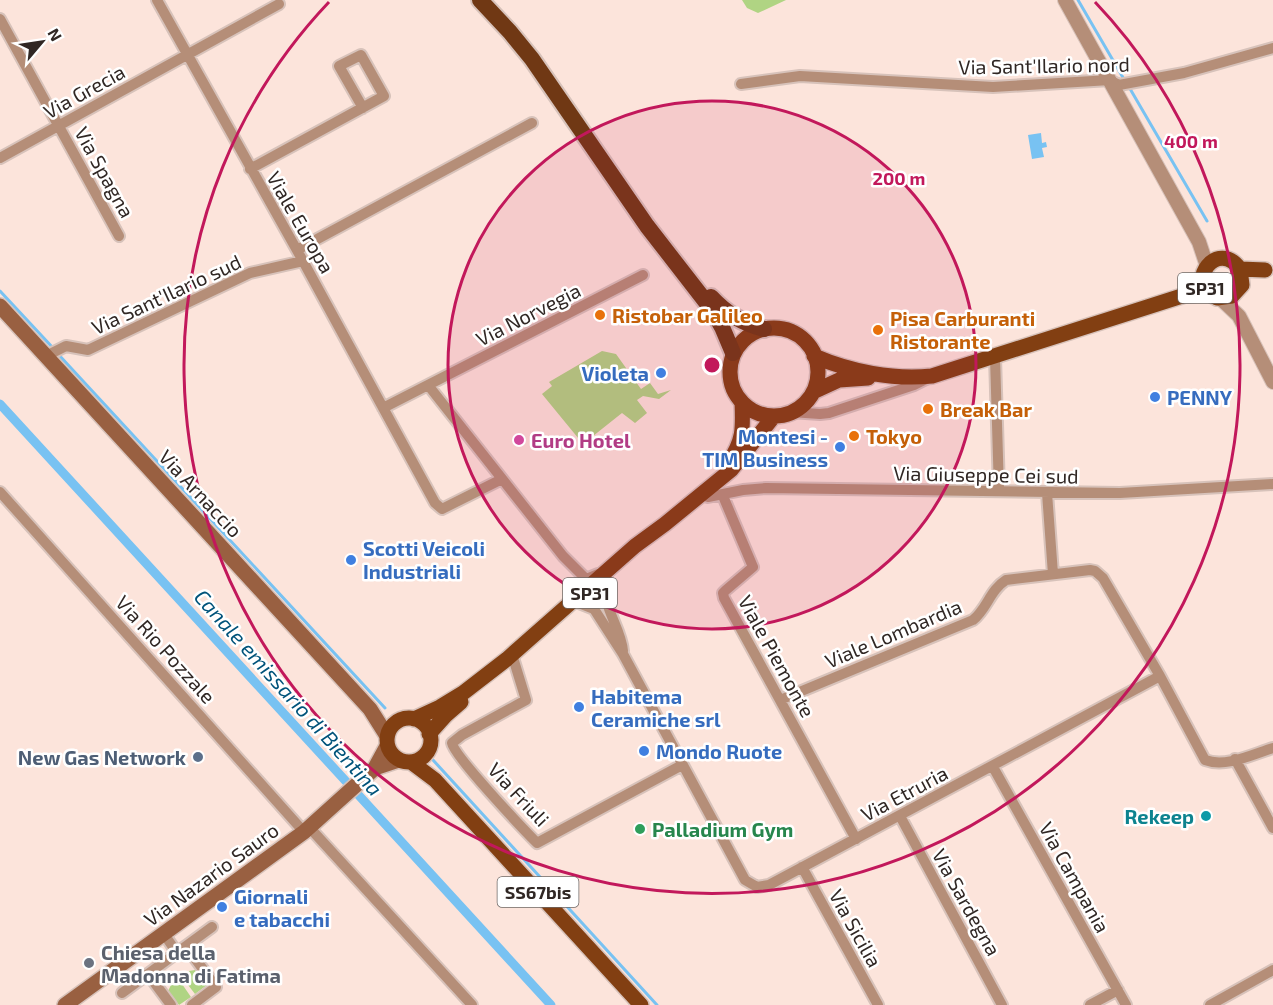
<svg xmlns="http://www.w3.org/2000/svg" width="1273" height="1005" font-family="'Exo 2',sans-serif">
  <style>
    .green { fill: #b0d483 }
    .water { fill: #78c2f2 }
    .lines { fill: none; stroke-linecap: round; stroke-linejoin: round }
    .stream { stroke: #78c2f2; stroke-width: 3 }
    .canal { stroke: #78c2f2; stroke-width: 9 }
    .minor-casing { stroke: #d7c2ba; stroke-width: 14 }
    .tertiary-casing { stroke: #d7c2ba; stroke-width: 16 }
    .secondary-casing { stroke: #d7c2ba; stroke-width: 18 }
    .primary-casing { stroke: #d7c2ba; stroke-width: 18 }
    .trunk-casing { stroke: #d7c2ba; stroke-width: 20 }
    .minor { stroke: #b58e78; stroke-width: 10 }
    .tertiary { stroke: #b58e78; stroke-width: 14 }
    .secondary { stroke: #996041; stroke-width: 15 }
    .primary { stroke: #823f12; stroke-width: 15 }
    .trunk { stroke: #703814; stroke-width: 16 }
    .ring { fill: none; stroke: #c2185b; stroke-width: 3 }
    .food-dot { fill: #e8710a; stroke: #fff; stroke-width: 2 }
    .shop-dot { fill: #3f7fe0; stroke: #fff; stroke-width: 2 }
    .hotel-dot { fill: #d1479c; stroke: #fff; stroke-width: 2 }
    .service-dot { fill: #5c6f8a; stroke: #fff; stroke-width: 2 }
    .culture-dot { fill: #0f9aa8; stroke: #fff; stroke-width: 2 }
    .leisure-dot { fill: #2e9e5b; stroke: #fff; stroke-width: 2 }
    .worship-dot { fill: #6b7280; stroke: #fff; stroke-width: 2 }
    .labels { text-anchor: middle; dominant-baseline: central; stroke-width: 5; stroke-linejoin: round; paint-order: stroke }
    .shield { fill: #fff; stroke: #6e6866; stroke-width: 1.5 }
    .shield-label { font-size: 18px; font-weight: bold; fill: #302724 }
    .street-label { font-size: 20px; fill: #302724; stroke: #fff }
    .food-label { font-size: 20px; font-weight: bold; fill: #c56008; stroke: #fff; text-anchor: start }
    .shop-label { font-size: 20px; font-weight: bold; fill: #366cbe; stroke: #fff; text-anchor: start }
    .hotel-label { font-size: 20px; font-weight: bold; fill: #b23c85; stroke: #fff; text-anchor: start }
    .service-label { font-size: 20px; font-weight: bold; fill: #4e5e75; stroke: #fff; text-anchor: end }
    .culture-label { font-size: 20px; font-weight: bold; fill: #0d838f; stroke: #fff; text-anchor: end }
    .leisure-label { font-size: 20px; font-weight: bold; fill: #27864d; stroke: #fff; text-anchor: start }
    .worship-label { font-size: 20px; font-weight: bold; fill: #5b616d; stroke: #fff; text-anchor: start }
    .water-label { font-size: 21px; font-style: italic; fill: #00537a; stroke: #fff }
    .centre { fill: #c2185b; stroke: #fff; stroke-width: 3 }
    .ring-label { font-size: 18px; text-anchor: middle; font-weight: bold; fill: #c2185b; stroke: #fff; stroke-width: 5; stroke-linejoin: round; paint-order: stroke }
  </style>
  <rect width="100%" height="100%" fill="#fce4db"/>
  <path class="green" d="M742 0H786L758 13 747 8Z
    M602 351 616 354 641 389 650 383 658 394 671 390 659 399 643 396 637 400 647 413 635 423 622 413 583 444 542 394 552 386 549 382Z
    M195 970 207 985 195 994 185 981 189 971Z
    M182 984 191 997 179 1005 168 991 171 985Z"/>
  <path class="water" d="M1041 133 1042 143 1046 142 1047 147 1042 148 1044 157 1032 159 1028 135Z"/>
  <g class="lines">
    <path class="stream" d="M1078 0 1125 81
      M1129 87 1207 221
      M0 291 54 349
      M58 354 385 708
      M433 760 657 1005"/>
    <path class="canal" d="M0 404 551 1005"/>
    <defs>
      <path id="minor" d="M157 0 303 261 435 503 442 509 502 479
        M0 19 119 236
        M741 84 800 76 993 87 1110 80 1119 85 1184 73 1273 48
        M0 158 279 4
        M250 169 384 96 361 55 339 66 363 108
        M297 250 532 123
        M46 356 66 346 88 350 250 273 303 261
        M995 357 999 491
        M428 385 643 275
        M383 408 428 385 563 556 586 579 598 574
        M791 412 820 414 829 413 914 385 926 379
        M0 492 304 832
        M1047 493 1053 574
        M701 495 708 497 743 490 766 488 1120 493 1273 484
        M723 496 753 567 726 590 723 593 724 598 856 839
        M607 579C599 604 621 626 623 651
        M579 603 594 609 623 654 745 880 757 887 769 885 1160 676 1205 760C1226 768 1253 754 1273 748
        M514 661 526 700 462 735 452 743C454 756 524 830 537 843L682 765
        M780 700 973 620C987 609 990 590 1006 580L1090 570 1095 571 1103 578 1160 676
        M1235 759 1273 828
        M993 767 1126 1005
        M900 816 1002 1005
        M309 827 472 1005
        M802 867 878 1005
        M164 934 177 953
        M186 946 216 987 192 1005
        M148 974 171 1005
        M122 993 212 927
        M1090 1005 1118 990
        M1210 1005 1273 970"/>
      <path id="tertiary" d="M1065 0 1199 242 1207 266
        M1221 299 1239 316 1273 382"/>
      <path id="secondary" d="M0 306 370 709 387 736
        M375 768 399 760
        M65 1005 304 832 375 768 387 746"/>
      <path id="primary" d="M1240 269 1242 285 1232 296 1217 298C1183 282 1218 238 1240 269L1265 270
        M730 372a44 44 0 1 1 88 0a44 44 0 1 1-88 0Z
        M814 356C851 372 893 380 932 376L1185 295 1209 293
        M813 392 839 380 868 378
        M729 462C744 439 743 428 742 402
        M387 740a22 22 0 1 1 44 0a22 22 0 1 1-44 0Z
        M414 719 440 707 463 693 507 659 635 546 665 524 731 470 774 416
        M429 734 446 715 461 702
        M411 762 435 780 641 1005"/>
      <path id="trunk" d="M480 0 510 32 532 59 647 226 713 311 722 327 733 353
        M711 297C727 314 742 323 764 329"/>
    </defs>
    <use href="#minor" class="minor-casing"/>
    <use href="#tertiary" class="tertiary-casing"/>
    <use href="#secondary" class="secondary-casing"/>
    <use href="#primary" class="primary-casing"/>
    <use href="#trunk" class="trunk-casing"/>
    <use href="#minor" class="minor"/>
    <use href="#tertiary" class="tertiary"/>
    <use href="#secondary" class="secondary"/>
    <use href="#primary" class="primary"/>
    <use href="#trunk" class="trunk"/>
  </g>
  <circle cx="712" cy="365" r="264" fill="#c2185b" fill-opacity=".12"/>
  <g class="ring">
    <circle cx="712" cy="365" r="264"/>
    <path d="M1095 2A528 528 0 1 1 329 2"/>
  </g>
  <g class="food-dot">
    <circle cx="600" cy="315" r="6"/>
    <circle cx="878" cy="330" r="6"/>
    <circle cx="928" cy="409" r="6"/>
    <circle cx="854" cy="436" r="6"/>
  </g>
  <g class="shop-dot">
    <circle cx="661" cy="373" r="6"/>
    <circle cx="1155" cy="397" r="6"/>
    <circle cx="840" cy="447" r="6"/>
    <circle cx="351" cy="560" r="6"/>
    <circle cx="579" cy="707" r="6"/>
    <circle cx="644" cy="751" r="6"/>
    <circle cx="222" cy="907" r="6"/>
  </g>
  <circle class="hotel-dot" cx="519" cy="440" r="6"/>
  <circle class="service-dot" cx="198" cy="757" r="6"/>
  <circle class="culture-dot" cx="1206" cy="816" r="6"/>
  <circle class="leisure-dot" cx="640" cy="829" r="6"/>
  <circle class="worship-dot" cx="89" cy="963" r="6"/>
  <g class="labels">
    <g class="shield">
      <rect x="1178" y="273" width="54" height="30" rx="4.5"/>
      <rect x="563" y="578" width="54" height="30" rx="4.5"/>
      <rect x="497.5" y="877" width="81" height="30" rx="4.5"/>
    </g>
    <g class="shield-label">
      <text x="1205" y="288">SP31</text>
      <text x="590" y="593">SP31</text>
      <text x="538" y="892">SS67bis</text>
    </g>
    <g class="street-label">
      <text transform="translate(1044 65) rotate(-1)">Via Sant'Ilario nord</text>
      <text transform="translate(84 91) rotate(-29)">Via Grecia</text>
      <text transform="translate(105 172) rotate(61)">Via Spagna</text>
      <text transform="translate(301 222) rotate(60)">Viale Europa</text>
      <text transform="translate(166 294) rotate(-25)">Via Sant'Ilario sud</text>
      <text transform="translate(528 314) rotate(-27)">Via Norvegia</text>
      <text transform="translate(986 474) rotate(1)">Via Giuseppe Cei sud</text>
      <text transform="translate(201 493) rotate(47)">Via Arnaccio</text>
      <text transform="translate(893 633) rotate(-23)">Viale Lombardia</text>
      <text transform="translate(166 649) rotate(48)">Via Rio Pozzale</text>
      <text transform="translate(777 656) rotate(61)">Viale Piemonte</text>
      <text transform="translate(904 793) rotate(-28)">Via Etruria</text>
      <text transform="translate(519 794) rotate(47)">Via Friuli</text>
      <text transform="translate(211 874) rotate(-36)">Via Nazario Sauro</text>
      <text transform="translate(1075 877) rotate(61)">Via Campania</text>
      <text transform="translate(967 902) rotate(61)">Via Sardegna</text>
      <text transform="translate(856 928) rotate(61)">Via Sicilia</text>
    </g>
    <g class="food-label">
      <text x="612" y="315">Ristobar Galileo</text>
      <text x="890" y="318">Pisa Carburanti<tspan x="890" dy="23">Ristorante</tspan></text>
      <text x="940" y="409">Break Bar</text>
      <text x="866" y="436">Tokyo</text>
    </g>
    <g class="shop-label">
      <text x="649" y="373" text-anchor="end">Violeta</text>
      <text x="1167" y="397">PENNY</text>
      <text x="828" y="436" text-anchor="end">Montesi -<tspan x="828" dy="23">TIM Business</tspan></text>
      <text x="363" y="548">Scotti Veicoli<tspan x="363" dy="23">Industriali</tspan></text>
      <text x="591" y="696">Habitema<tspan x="591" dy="23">Ceramiche srl</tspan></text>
      <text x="656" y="751">Mondo Ruote</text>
      <text x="234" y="896">Giornali<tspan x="234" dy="23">e tabacchi</tspan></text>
    </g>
    <g class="hotel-label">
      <text x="531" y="440">Euro Hotel</text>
    </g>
    <g class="service-label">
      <text x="186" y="757">New Gas Network</text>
    </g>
    <g class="culture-label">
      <text x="1194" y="816">Rekeep</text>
    </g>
    <g class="leisure-label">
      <text x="652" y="829">Palladium Gym</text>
    </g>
    <g class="worship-label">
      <text x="101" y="952">Chiesa della<tspan x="101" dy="23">Madonna di Fatima</tspan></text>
    </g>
    <g class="water-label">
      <text transform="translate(289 692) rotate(48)">Canale emissario di Bientina</text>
    </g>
  </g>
  <circle cx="712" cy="365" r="9" class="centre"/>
  <g class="ring-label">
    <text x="1191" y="148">400 m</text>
    <text x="899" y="185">200 m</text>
  </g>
  <g transform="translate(42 42) rotate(61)" stroke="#ffffff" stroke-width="4.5" paint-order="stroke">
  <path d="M0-4.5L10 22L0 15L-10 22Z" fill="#302724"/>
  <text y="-9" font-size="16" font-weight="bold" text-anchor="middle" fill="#302724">N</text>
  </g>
</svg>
